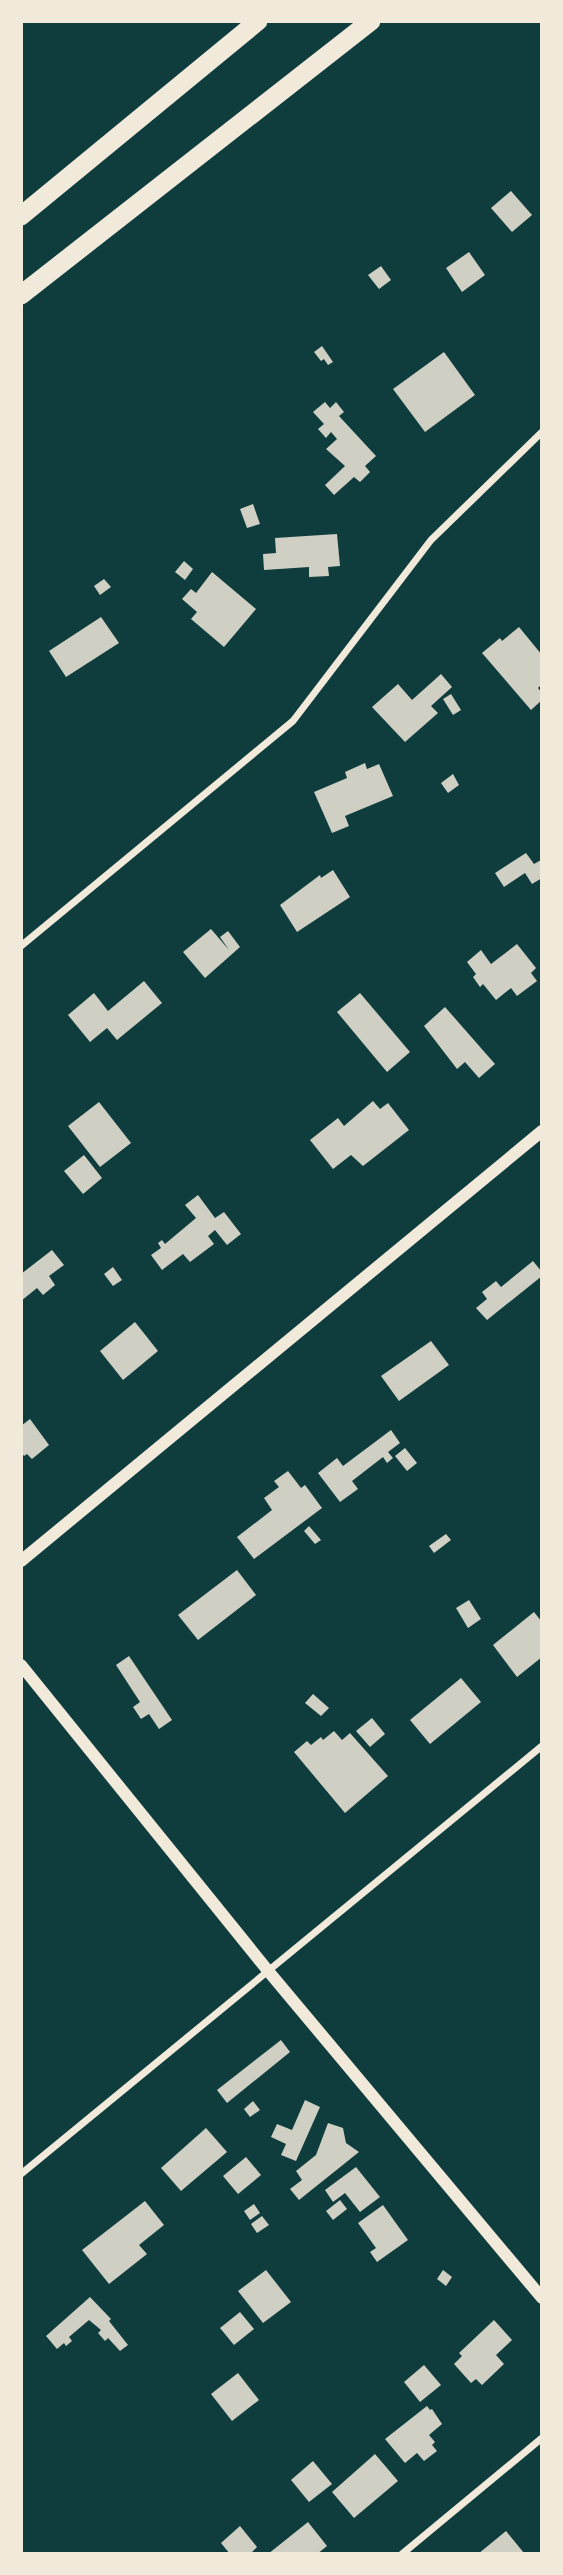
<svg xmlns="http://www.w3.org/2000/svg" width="563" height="2575" font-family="'Sofia Sans Condensed',sans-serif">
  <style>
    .building { fill: #cfcfc3 }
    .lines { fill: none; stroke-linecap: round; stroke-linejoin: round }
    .minor { stroke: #f1e9da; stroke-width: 7 }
    .tertiary { stroke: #f1e9da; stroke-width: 12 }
    .motorway { stroke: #f1e9da; stroke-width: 19 }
  </style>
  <rect width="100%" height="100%" fill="#0f3d3e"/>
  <path class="building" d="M511 191 532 215 512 232 491 208Z
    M469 252 485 275 462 292 446 268Z
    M381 266 391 280 379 289 368 275Z
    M322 346 333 362 328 365 324 359 321 361 314 352Z
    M444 352 475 395 425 432 393 389Z
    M325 402 330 408 336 402 344 412 339 416 376 456 365 466 370 472 360 482 354 477 334 495 325 485 345 466 326 449 337 439 331 432 326 438 318 429 324 424 313 412Z
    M253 504 260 524 247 528 240 509Z
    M337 534 340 566 328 567 329 576 309 577V567L264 570 263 554 276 553 275 538Z
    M184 561 193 569 185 580 175 572Z
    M212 572 256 609 224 647 191 619 197 612 182 599 191 589 196 593Z
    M104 579 111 587 100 595 94 586Z
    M101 617 119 643 66 677 49 651Z
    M519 627 542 655V684L538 688 542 693V700L531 710 482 653 500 638 502 641Z
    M441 674 452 687 431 706 438 713 405 742 372 707 398 684 412 700Z
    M451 694 461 710 453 715 443 699Z
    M365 763 367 769 379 764 393 796 345 816 349 826 332 833 314 792 347 778 345 772Z
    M453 774 459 785 448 793 441 783Z
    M526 853 534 864 541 860 542 861V878L532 884 525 873 504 887 495 873Z
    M333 870 350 897 297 932 280 905 320 875 321 878Z
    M211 929 229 950 220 937 228 931 240 947 205 978 183 952Z
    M517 944 536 968 531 973 537 981 517 996 511 988 496 1000 483 984 480 987 473 977 476 974 467 962 481 950 491 964Z
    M144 981 162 1003 117 1040 107 1028 90 1042 68 1015 94 993 108 1011Z
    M360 993 410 1052 387 1072 337 1012Z
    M445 1007 495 1064 479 1078 465 1062 457 1069 424 1026Z
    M373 1101 380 1109 388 1103 409 1130 363 1166 351 1155 333 1169 310 1140 338 1118 344 1126Z
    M99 1102 131 1143 100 1167 68 1126Z
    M84 1155 102 1178 83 1194 64 1171Z
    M198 1195 215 1218 224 1212 241 1234 227 1245 215 1230 208 1236 214 1244 190 1262 183 1254 162 1270 151 1255 161 1248 158 1243 162 1240 165 1244 196 1218 185 1205Z
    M52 1250 64 1265 49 1276 55 1285 43 1295 37 1288 21 1301V1274Z
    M533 1261 542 1272V1276L487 1320 476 1308 487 1299 482 1292 496 1281 501 1287Z
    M113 1267 122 1280 113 1286 104 1274Z
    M135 1322 158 1351 123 1380 100 1351Z
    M431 1341 449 1365 399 1401 381 1376Z
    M30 1419 49 1445 32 1459 27 1454 24 1456 21 1452V1426Z
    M391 1430 400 1443 388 1452 393 1458 387 1463 383 1457 352 1481 358 1489 340 1502 318 1473 337 1458 343 1466Z
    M405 1448 417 1463 407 1471 395 1456Z
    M288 1471 301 1488 305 1485 322 1508 254 1559 237 1537 272 1510 264 1498 279 1487 274 1481Z
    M309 1526 321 1540 315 1544 304 1531Z
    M446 1534 451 1540 434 1553 429 1546Z
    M237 1570 256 1595 198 1640 178 1615Z
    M469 1600 481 1619 468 1628 456 1608Z
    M534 1612 542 1622V1657L517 1677 493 1645Z
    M129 1656 172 1720 159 1729 149 1714 141 1719 133 1707 140 1702 116 1665Z
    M461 1678 481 1702 430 1744 410 1720Z
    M313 1694 329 1708 321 1716 305 1703Z
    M372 1718 385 1734 370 1747 356 1731Z
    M334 1731 342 1740 350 1733 388 1776 345 1813 294 1752 307 1741 311 1745 321 1737 323 1740Z
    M281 2040 290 2052 227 2103 217 2090Z
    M305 2100 320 2107 296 2161 281 2155 286 2144 271 2137 277 2124 292 2130Z
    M253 2101 260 2110 250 2117 244 2109Z
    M328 2123 343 2128 346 2143 359 2152 299 2200 290 2189 302 2180 296 2171 316 2155Z
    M206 2128 227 2152 181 2191 161 2168Z
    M246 2157 261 2175 238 2194 223 2176Z
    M356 2167 380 2197 360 2212 345 2193 333 2202 325 2190Z
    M340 2200 347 2209 333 2220 326 2211Z
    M145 2201 164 2225 139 2245 147 2254 109 2284 82 2250Z
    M254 2204 260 2213 250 2220 244 2211Z
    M383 2205 408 2240 377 2262 370 2252 376 2248 358 2223Z
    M262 2216 269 2225 257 2233 251 2224Z
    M266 2270 291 2302 263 2323 238 2291Z
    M443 2270 452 2277 446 2286 437 2279Z
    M90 2297 111 2319 109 2321 128 2345 120 2351 108 2338 105 2341 98 2333 101 2330 89 2320 69 2337 72 2341 66 2346 64 2343 57 2349 46 2336Z
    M240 2312 254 2329 234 2345 220 2328Z
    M494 2320 512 2340 496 2355 504 2364 482 2385 476 2379 471 2383 454 2364 462 2356 459 2353Z
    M424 2365 441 2385 420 2402 404 2382Z
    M238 2373 259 2400 232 2421 211 2394Z
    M427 2406 430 2410 432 2409 442 2424 429 2435 435 2442 432 2445 437 2451 424 2461 417 2453 405 2463 385 2439Z
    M375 2454 398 2481 354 2518 332 2492Z
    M313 2461 332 2484 309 2502 291 2480Z
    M308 2522 327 2546 317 2554H268Z
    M240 2526 257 2547 250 2554H230L221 2543Z
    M506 2531 524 2553 523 2554H478Z"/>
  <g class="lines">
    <path class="minor" d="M21 946 293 721 431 540 542 432
      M21 2174 542 1746
      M402 2554 542 2438"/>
    <path class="tertiary" d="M21 1561 542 1131
      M21 1665 269 1972 542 2298"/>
    <path class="motorway" d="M21 216 258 21
      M21 295 371 21"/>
  </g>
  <rect width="563" height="2575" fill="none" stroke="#f1e9da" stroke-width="46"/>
</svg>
